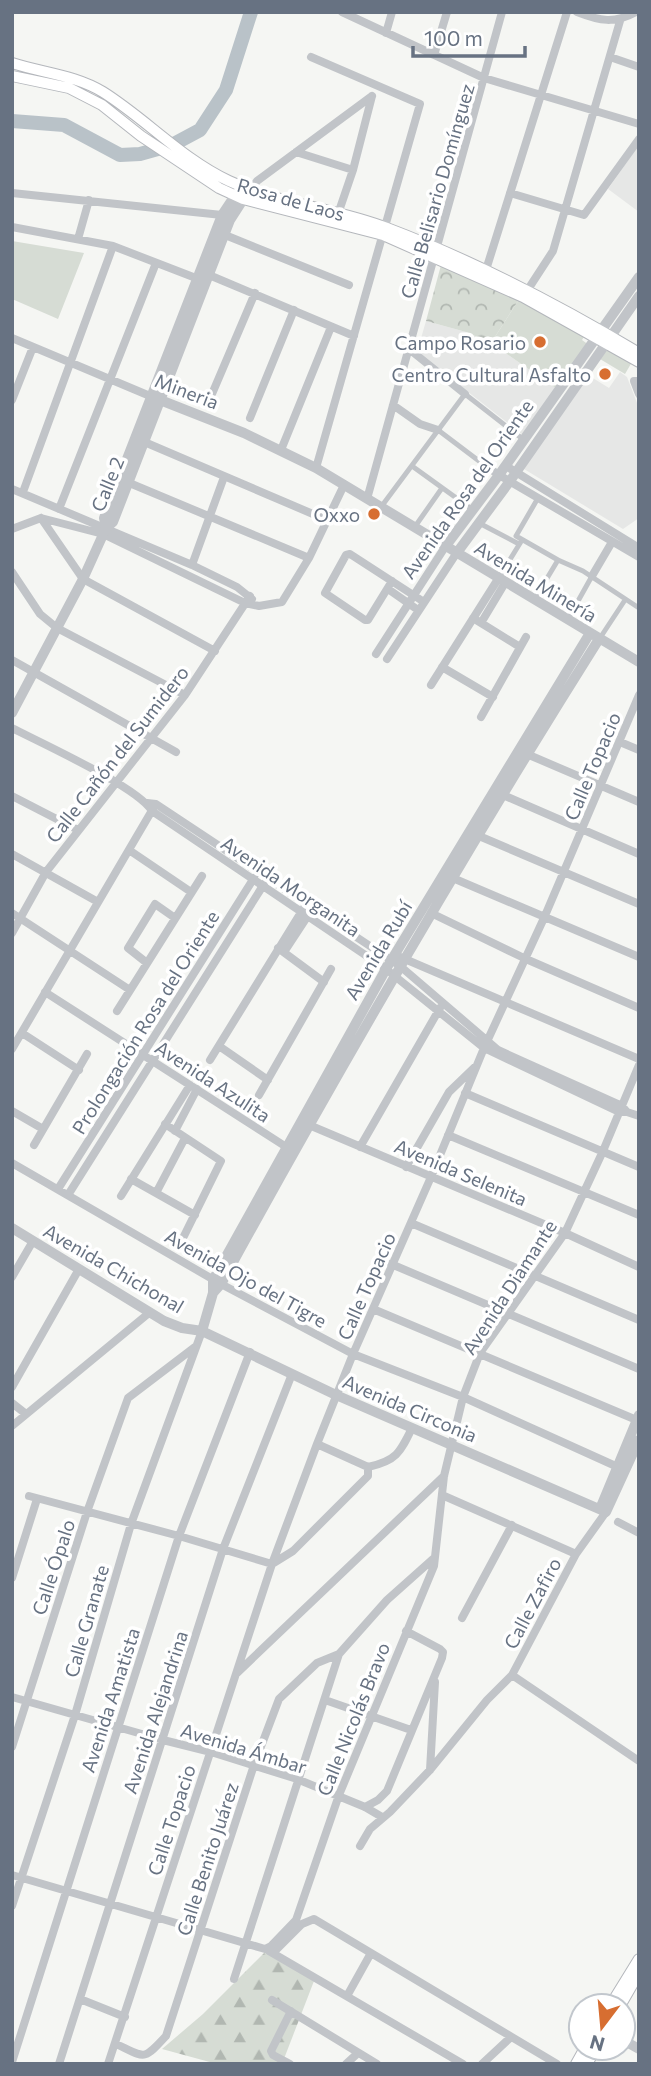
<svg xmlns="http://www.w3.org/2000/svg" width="651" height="2076" font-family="Commissioner,sans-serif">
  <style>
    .built { fill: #e6e7e6 }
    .grass { fill: #d6dcd4 }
    .forest { fill: url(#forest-firs) }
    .park { fill: url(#park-crowns) }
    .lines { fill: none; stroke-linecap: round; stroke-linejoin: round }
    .river { stroke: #b9c2c8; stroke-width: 14 }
    .secondary-casing { stroke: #b4b7bc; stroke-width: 12 }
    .pedestrian { stroke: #c1c4c8; stroke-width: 5 }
    .minor { stroke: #c1c4c8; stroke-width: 8 }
    .tertiary { stroke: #c1c4c8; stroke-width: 10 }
    .secondary { stroke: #fff; stroke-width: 10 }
    .poi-dot { fill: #d76e31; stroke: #fff; stroke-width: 2.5 }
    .labels { text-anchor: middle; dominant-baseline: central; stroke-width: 7; stroke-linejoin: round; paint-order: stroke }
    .street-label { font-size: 19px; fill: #677282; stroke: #fff }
    .poi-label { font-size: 19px; fill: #677282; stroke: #fff; text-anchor: end }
  </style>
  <defs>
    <pattern id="forest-firs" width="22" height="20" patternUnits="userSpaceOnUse" patternTransform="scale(1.75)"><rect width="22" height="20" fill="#d6dcd4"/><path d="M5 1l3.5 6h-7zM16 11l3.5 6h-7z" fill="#b1b7b1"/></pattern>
    <pattern id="park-crowns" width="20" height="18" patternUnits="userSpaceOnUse" patternTransform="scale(1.75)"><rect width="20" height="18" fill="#d6dcd4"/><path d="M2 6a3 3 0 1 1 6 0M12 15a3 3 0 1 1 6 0" fill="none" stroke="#b1b7b1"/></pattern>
  </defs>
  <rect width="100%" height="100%" fill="#f5f6f3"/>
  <path class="built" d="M639 145V212L608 189Z
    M426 321 466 332 491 343 557 389 523 435 417 352Z
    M620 372 627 377 639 408V518L623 529 524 469 588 375 609 388Z"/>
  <path class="grass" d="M12 241 84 253 58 319 12 299Z
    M520 298 585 335 582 340 589 345 557 389 491 343Z
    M608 347 632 362 625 374 600 359Z"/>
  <path class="forest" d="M265 1952 314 1981 282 2064H217L162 2049 203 2014Z"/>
  <path class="park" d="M441 265 520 298 491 343 466 332 426 321Z"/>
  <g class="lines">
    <path class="river" d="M12 121 64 125 120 155 140 154 172 145 200 130 226 90 251 12"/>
    <defs>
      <path id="secondary" d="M12 63C43 73 75 75 103 92 146 119 182 159 229 181 278 204 336 208 387 228 474 261 559 305 639 353
        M12 76 69 88 102 105 141 136 219 188 243 199 383 235 523 297 639 362
        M610 2006 639 1959
        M620 2006 639 1973
        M576 2064 585 2048
        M587 2064 596 2048"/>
    </defs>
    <use href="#secondary" class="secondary-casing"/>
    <path class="pedestrian" d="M438 430 483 464
      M412 466 473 510
      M538 498 516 536 558 560 583 571 639 608
      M381 507 465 394 524 440
      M479 523 519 544
      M414 528 442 488
      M498 579 522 540
      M534 600 558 560
      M568 619 592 576
      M600 638 625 600"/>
    <path class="minor" d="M342 12 484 78 639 124
      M577 12C600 21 614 24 636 12
      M386 33 392 12
      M434 55 447 12
      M311 57 420 104 316 468
      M610 57 639 67
      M296 152 353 170
      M251 190 257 181 372 96
      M12 193 222 215
      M510 193 584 215 639 139
      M338 214 353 170 372 96
      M12 227 113 246 201 280
      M225 235 349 285
      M78 239 89 200
      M485 273 567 12
      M209 275 354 336
      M525 294 553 251 620 21
      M12 338 150 396
      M409 349 465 394
      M639 381H634L639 394
      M12 400 33 347
      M209 401 255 293
      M393 405 420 424 438 430
      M250 418 294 310
      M142 441 327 520
      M281 450 331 327
      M483 464 499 475 639 557
      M506 466 639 548
      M127 482 309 558
      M12 489 192 565 237 587 252 599
      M23 492 113 246
      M367 499 502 12
      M59 509 156 263
      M41 518 103 534 245 603 259 606 282 602 309 558 344 485
      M41 518 83 579 215 651
      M12 529 41 518
      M192 565 224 477
      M12 572 40 614 57 628 185 695
      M592 576 612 542
      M392 581 368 620H365L325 593 346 555 350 554 424 602
      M388 589 418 610
      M473 618 520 647
      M481 623 505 583
      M376 654 445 547
      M387 659 456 554
      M12 660 176 752
      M442 667 493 697
      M431 685 498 579
      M481 717 526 637
      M12 728C41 743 138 787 152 811L386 969 484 1048 619 1112H627
      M620 742 639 750
      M522 752 639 802
      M503 795 639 854
      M12 796 78 830
      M147 803 156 804 400 966 498 1050 622 1106 627 1112 639 1116
      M479 836 639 904
      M129 850 191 892
      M12 854 98 902
      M448 876 639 957
      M12 913 130 990
      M431 913 526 959 639 1008
      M12 933 46 872 185 695 250 596
      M278 948 324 982
      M284 952 309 914
      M400 957 639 1059
      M147 963 128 948 155 904 175 918
      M45 992 291 1150
      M117 1011 202 876
      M22 1033 79 1070
      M219 1046 268 1080
      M12 1049 154 807
      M210 1060 303 909
      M465 1093 639 1167
      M259 1095 331 969
      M12 1111 43 1129
      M165 1124 221 1161 184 1236
      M309 1125 565 1233 639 1267
      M175 1131 197 1089
      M448 1135 639 1215
      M34 1145 87 1054
      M360 1147 440 1008
      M12 1163 221 1284 353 1354 463 1397 620 1468
      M406 1167 449 1092 475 1067
      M131 1179 195 1215
      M58 1189 254 878
      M156 1193 185 1138
      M68 1195 264 884
      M121 1196 190 1085
      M411 1223 639 1320
      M391 1264 639 1369
      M12 1277 33 1241
      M373 1309 639 1421
      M12 1387 79 1269
      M12 1403 26 1414
      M12 1426 149 1313
      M317 1444 368 1467
      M368 1467C396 1461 400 1453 412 1428
      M442 1495 576 1554
      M29 1496 179 1536 272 1564 293 1551 368 1476V1467
      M618 1522 639 1533
      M12 1578 37 1499
      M462 1618 512 1525
      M237 1673 444 1476
      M512 1675 639 1761
      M12 1697 163 1740 211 1752 297 1779 365 1807 382 1817
      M325 1700 411 1730
      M12 1747 87 1512 128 1398 195 1347
      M430 1770 435 1682
      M365 1807 378 1800 387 1791 442 1658 443 1652 440 1649 406 1631
      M360 1846 370 1829 390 1812 430 1770 487 1700 512 1675 576 1554 606 1512
      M12 1875 265 1949 271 1946 296 1920 339 1795 434 1566 444 1476 463 1397 480 1353 565 1233 603 1151 639 1065
      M12 1906 75 1715 131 1524 202 1331
      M269 1951 463 2064
      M273 1953 302 1924 314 1919 557 2064
      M234 1979 339 1654
      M347 1996 371 1953
      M80 1999 125 2017
      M272 2000 377 2064
      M116 2044C146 2058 143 2061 166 2036L254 1765 279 1699 317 1663 339 1654 387 1600 433 1559
      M12 2062 179 1536 250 1352
      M59 2064 223 1549 292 1374
      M108 2064 272 1564 317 1444 353 1354 431 1177 484 1048 544 918 639 695
      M290 2064 273 2055 271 2051 291 2011
      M346 2064 358 2053
      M482 2064 511 2037"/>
    <path class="tertiary" d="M150 396 244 433 316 468 639 662
      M106 528 104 518 222 215 238 191
      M445 547 499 475 639 277
      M456 554 510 481 639 296
      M12 713 83 579 106 528 113 522 230 220 246 195
      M12 1228 164 1321 182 1328 202 1331 336 1395 606 1512 639 1440
      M213 1293 221 1284C341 1065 466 850 599 639
      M202 1331 213 1293V1280L386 969 590 633
      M600 1509 639 1415
      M623 2040 639 2049"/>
    <use href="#secondary" class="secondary"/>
  </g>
  <g class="poi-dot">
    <circle cx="540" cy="342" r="7"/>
    <circle cx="605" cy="374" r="7"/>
    <circle cx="374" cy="514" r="7"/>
  </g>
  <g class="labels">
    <g class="street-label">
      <text transform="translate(437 191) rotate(-74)">Calle Belisario Domínguez</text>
      <text transform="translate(291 199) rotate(16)">Rosa de Laos</text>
      <text transform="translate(187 391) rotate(21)">Mineria</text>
      <text transform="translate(107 484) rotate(-68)">Calle 2</text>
      <text transform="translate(467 489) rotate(-55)">Avenida Rosa del Oriente</text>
      <text transform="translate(536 581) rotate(31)">Avenida Minería</text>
      <text transform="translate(117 754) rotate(-52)">Calle Cañón del Sumidero</text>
      <text transform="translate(592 766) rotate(-67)">Calle Topacio</text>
      <text transform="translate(291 886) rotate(34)">Avenida Morganita</text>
      <text transform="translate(378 950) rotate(-59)">Avenida Rubí</text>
      <text transform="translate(145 1022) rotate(-58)">Prolongación Rosa del Oriente</text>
      <text transform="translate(213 1081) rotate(33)">Avenida Azulita</text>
      <text transform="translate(461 1172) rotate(23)">Avenida Selenita</text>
      <text transform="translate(114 1268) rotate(30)">Avenida Chichonal</text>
      <text transform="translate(246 1278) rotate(29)">Avenida Ojo del Tigre</text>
      <text transform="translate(366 1286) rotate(-66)">Calle Topacio</text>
      <text transform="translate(509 1287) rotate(-57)">Avenida Diamante</text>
      <text transform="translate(410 1408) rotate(23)">Avenida Circonia</text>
      <text transform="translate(53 1567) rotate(-72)">Calle Ópalo</text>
      <text transform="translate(532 1603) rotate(-62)">Calle Zafiro</text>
      <text transform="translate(86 1621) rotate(-74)">Calle Granate</text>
      <text transform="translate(110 1700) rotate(-72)">Avenida Amatista</text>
      <text transform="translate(155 1712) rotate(-72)">Avenida Alejandrina</text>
      <text transform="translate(353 1719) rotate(-68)">Calle Nicolás Bravo</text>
      <text transform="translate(244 1748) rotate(17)">Avenida Ámbar</text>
      <text transform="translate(171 1820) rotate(-72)">Calle Topacio</text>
      <text transform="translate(207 1859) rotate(-72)">Calle Benito Juárez</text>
    </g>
    <g class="poi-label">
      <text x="526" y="342">Campo Rosario</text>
      <text x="591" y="374">Centro Cultural Asfalto</text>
      <text x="360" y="514">Oxxo</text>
    </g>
  </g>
  <rect width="651" height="2076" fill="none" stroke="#677282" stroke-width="28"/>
  <g transform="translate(602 2027) rotate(196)"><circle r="33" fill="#ffffff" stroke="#c2c7cd" stroke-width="2"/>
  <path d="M0-5L12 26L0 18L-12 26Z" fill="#d76e31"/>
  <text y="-10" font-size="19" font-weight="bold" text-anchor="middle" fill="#677282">N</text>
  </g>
  <path d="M413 46v10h112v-10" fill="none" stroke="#677282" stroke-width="3.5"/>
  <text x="424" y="46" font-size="21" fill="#677282" stroke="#ffffff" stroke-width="5" paint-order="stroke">100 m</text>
</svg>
